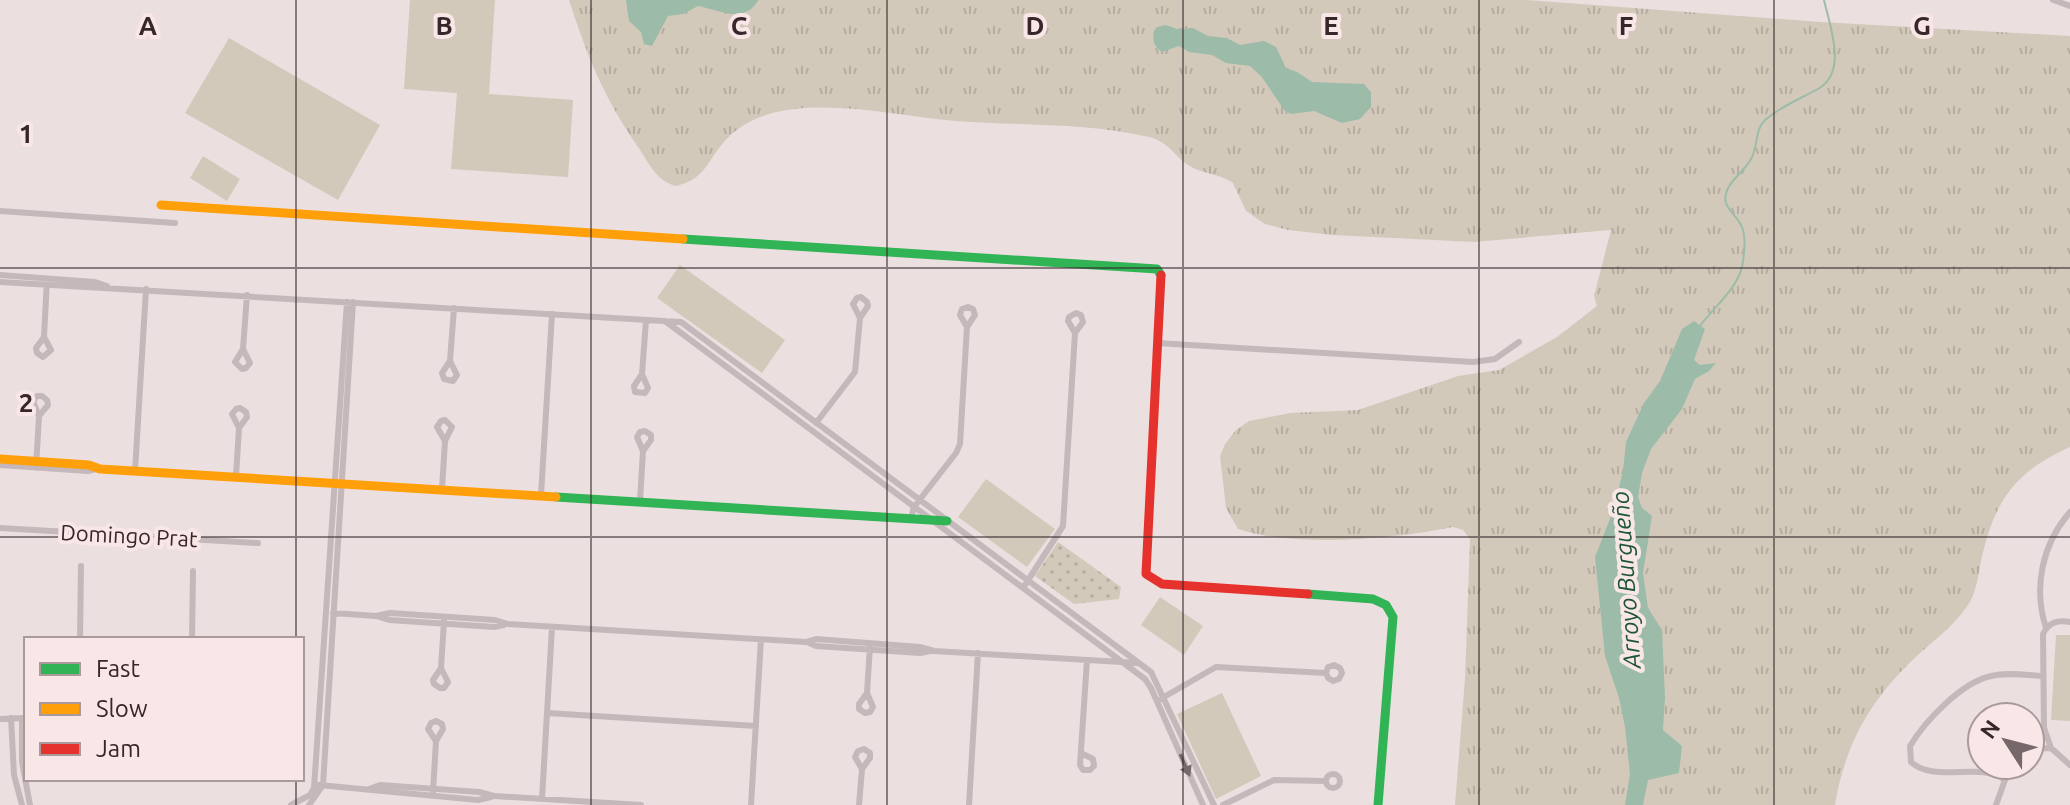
<svg xmlns="http://www.w3.org/2000/svg" width="2070" height="805" font-family="Ubuntu,sans-serif">
  <style>
    .grass { fill: url(#grass-tufts) }
    .park { fill: url(#park-dots) }
    .garden { fill: #d3c9ba }
    .water { fill: #9cbca9 }
    .lines { fill: none; stroke-linecap: round; stroke-linejoin: round }
    .stream { stroke: #9cbca9; stroke-width: 2 }
    .street { stroke: #c5b8ba; stroke-width: 6 }
    .fast { stroke: #30b455; stroke-width: 9 }
    .slow { stroke: #ff9f0a; stroke-width: 9 }
    .jam { stroke: #e5322d; stroke-width: 9 }
    .oneway { fill: #76686b }
    .grid { fill: none; stroke: #35272a; stroke-width: 2; stroke-opacity: 0.55 }
    .labels { text-anchor: middle; dominant-baseline: central; stroke-width: 8; stroke-linejoin: round; paint-order: stroke }
    .street-label { font-size: 22px; fill: #35272a; stroke: #f9e6e6 }
    .water-label { font-size: 24px; font-style: italic; fill: #1d553a; stroke: #f9e6e6 }
    .grid-label { font-size: 26px; text-anchor: middle; font-weight: bold; fill: #35272a; stroke: #f9e6e6; stroke-width: 8; stroke-linejoin: round; paint-order: stroke }
  </style>
  <defs>
    <pattern id="grass-tufts" width="24" height="20" patternUnits="userSpaceOnUse" patternTransform="scale(2)"><rect width="24" height="20" fill="#d3c9ba"/><path d="M3 7l-1-3M5 7V3M7 7l1-3M15 17l-1-3M17 17v-4M19 17l1-3" fill="none" stroke="#b6ada0"/></pattern>
    <pattern id="park-dots" width="8" height="8" patternUnits="userSpaceOnUse" patternTransform="scale(2)"><rect width="8" height="8" fill="#d3c9ba"/><path d="M2 2h.1M6 6h.1" fill="none" stroke="#b6ada0" stroke-width="1.8" stroke-linecap="round"/></pattern>
  </defs>
  <rect width="100%" height="100%" fill="#ecdfe0"/>
  <path class="grass" d="M569 0H1527L1821 22 2070 36V447C2014 472 1994 502 1981 561 1978 575 1977 589 1970 602 1957 623 1937 638 1919 654 1872 697 1845 743 1835 805H1455L1465 679 1470 539 1463 530 1453 527C1394 539 1295 548 1238 529L1226 508 1220 456 1225 444 1236 430 1249 421 1290 413 1358 410 1458 376 1499 370 1557 337 1597 306 1594 296 1611 230 1474 242 1332 235 1288 230 1265 224 1246 211 1233 183C1219 173 1201 174 1188 165 1174 155 1167 141 1149 137 1087 122 1019 126 956 121 898 116 825 98 769 114 750 120 736 128 723 143 706 163 705 179 676 186 656 181 649 163 638 147 603 96 588 58 569 0Z"/>
  <path class="park" d="M1058 542 1121 587 1119 599 1074 604 1035 576Z"/>
  <path class="garden" d="M410 0H495L489 94 573 100 568 177 451 169 457 93 404 89Z
    M229 38 380 125 338 200 185 113Z
    M203 156 240 179 227 201 190 178Z
    M680 265 785 340 762 373 657 298Z
    M986 479 1055 529 1027 567 958 517Z
    M1160 597 1203 626 1184 655 1141 625Z
    M2056 635H2070V721L2051 720Z
    M1222 693 1261 776 1216 799 1177 714Z"/>
  <path class="water" d="M626 0H758V1C743 24 719 10 698 6L683 14 668 16 652 46 644 44 641 32 629 21Z
    M1166 25 1177 29 1193 28 1208 36 1227 38 1240 45 1264 41 1276 47 1286 68 1297 72 1312 82 1364 84 1371 92V107L1360 119 1342 123 1314 111 1291 114 1285 111 1261 76 1250 66 1226 63 1212 55 1189 52 1179 46 1162 52C1154 47 1152 40 1154 31L1157 27Z
    M1694 321 1705 329 1694 360 1700 365 1716 363 1709 371 1695 379 1682 409 1651 449 1642 473 1638 497 1642 508 1652 516 1643 573 1648 608 1662 630 1665 697 1663 730 1682 746 1679 773 1648 780 1643 805H1625L1630 774 1625 727 1619 698 1605 656 1595 557 1615 506 1623 470 1626 442 1644 403 1660 381 1682 329Z"/>
  <g class="lines">
    <path class="stream" d="M1700 326C1714 307 1736 290 1742 267 1744 256 1746 240 1743 230 1739 213 1718 209 1728 188 1734 177 1745 170 1751 159 1758 147 1755 129 1765 120 1781 106 1800 99 1818 89 1848 72 1830 27 1824 0"/>
    <path class="street" d="M2053 0 2070 6
      M0 211 175 223
      M0 275 95 282 107 286
      M0 282 681 322 1151 672 1214 805
      M665 321 1145 679 1151 688 1203 805
      M44 337 51 350 43 357 37 353 36 348 44 337 47 279
      M1157 343 1473 362 1495 359 1519 342
      M243 349 250 363 246 368 242 369 235 362 243 349 247 295
      M450 361 457 375 453 381 444 379 442 373 450 361 454 308
      M642 374 648 388 645 393 635 392 634 386 642 374 646 320
      M816 423 855 372 860 318 868 306 867 302 861 297 857 298 853 304 860 318
      M0 465 88 471 96 469
      M36 468 39 416 33 401 37 396H42L47 400 48 405 39 416
      M135 471 146 289
      M236 476 239 428 232 414 236 409 240 408 246 412 247 417 239 428
      M442 489 445 441 452 427 445 420 441 421 437 427 445 441
      M541 495 552 314
      M640 501 643 451 637 437 640 432 645 431 651 435V440L643 451
      M911 518 914 507 956 453 960 444 967 327 975 315 973 309 968 307 962 309 960 315 967 327
      M0 528 258 543
      M1023 588 1063 526 1075 333 1083 322 1081 315 1076 313 1069 317 1068 321 1075 333
      M333 613 376 616 389 620 494 627 504 625
      M376 616 390 613 495 620 508 624 806 642 816 639 920 647 934 651 1138 663
      M2046 628C2033 588 2042 544 2070 512
      M80 639 81 566
      M192 639 193 571
      M807 642 816 646 920 653 930 651
      M441 668 448 682 444 688H440L434 684 433 680 441 668 444 621
      M867 693 873 707 870 712 865 713 859 709V704L867 693 870 646
      M1157 701 1216 667 1326 673 1328 678 1333 681 1339 679 1342 673 1340 668 1334 665 1328 667 1326 673
      M547 713 756 726
      M11 718 14 775 22 805
      M22 718V762L30 805
      M0 719 24 718
      M2044 728 2043 634C2049 622 2057 620 2070 622
      M2051 748 2070 765
      M2030 751 2040 740 2044 728 2051 748 2033 749
      M1081 753 1093 759 1094 766 1090 770H1083L1080 765 1087 660
      M1326 781a7 7 0 1 1 14 0a7 7 0 1 1-14 0Z
      M2005 780C1979 761 1936 784 1911 762L1910 746C1925 721 1962 682 1991 676 2007 672 2026 675 2043 676
      M319 785 478 800 491 797
      M369 789 380 785 479 792 494 796 641 805
      M433 792 436 741 443 729 442 724 436 721 431 723 428 729 436 741
      M542 799 552 627
      M291 805 310 795 314 788 347 302
      M309 805 323 785 353 302
      M751 805 761 639
      M859 805 862 769 855 757 858 751 864 749 870 753V758L862 769
      M969 805 978 653
      M1223 805 1274 780 1325 781
      M1996 805 2005 780 2016 765"/>
    <path class="fast" d="M683 239 1157 269 1161 275
      M556 497 947 521
      M1308 594 1373 599 1386 605 1393 617 1378 805"/>
    <path class="slow" d="M161 205 683 239
      M0 459 89 465 100 469 556 497"/>
    <path class="jam" d="M1161 275 1146 574 1162 584 1308 594"/>
  </g>
  <defs><path id="oneway-solid" d="M-6-.8H1V-3.2L6.5 0L1 3.2V.8H-6Z" transform="scale(2)"/></defs>
  <use class="oneway" href="#oneway-solid" transform="translate(1185 765) rotate(66)"/>
  <path class="grid" d="M296 0V639M591 0V805M887 0V805M1183 0V805M1479 0V805M1774 0V805M0 268H2070M0 537H2070M296 779V805"/>
  <g class="labels">
    <g class="street-label">
      <text transform="translate(129 535) rotate(3)">Domingo Prat</text>
    </g>
    <g class="water-label">
      <text transform="translate(1626 580) rotate(-94)">Arroyo Burgueño</text>
    </g>
  </g>
  <g class="grid-label">
    <text x="148" y="35">A</text>
    <text x="444" y="35">B</text>
    <text x="739" y="35">C</text>
    <text x="1035" y="35">D</text>
    <text x="1331" y="35">E</text>
    <text x="1626" y="35">F</text>
    <text x="1922" y="35">G</text>
    <text x="26" y="143">1</text>
    <text x="26" y="412">2</text>
  </g>
  <rect x="24" y="637" width="280" height="144" fill="#f9e6e6" stroke="#ab9a9b" stroke-width="2"/>
  <rect x="40" y="663" width="40" height="12" fill="#30b455" stroke="#ab9a9b" stroke-width="2"/>
  <text x="96" y="677" font-size="24" fill="#35272a">Fast</text>
  <rect x="40" y="703" width="40" height="12" fill="#ff9f0a" stroke="#ab9a9b" stroke-width="2"/>
  <text x="96" y="717" font-size="24" fill="#35272a">Slow</text>
  <rect x="40" y="743" width="40" height="12" fill="#e5322d" stroke="#ab9a9b" stroke-width="2"/>
  <text x="96" y="757" font-size="24" fill="#35272a">Jam</text>
  <g transform="translate(2006 741) rotate(306)"><circle r="38" fill="#f9e6e6" stroke="#ab9a9b" stroke-width="2"/>
  <path d="M0-6L14 30L0 20L-14 30Z" fill="#75676a"/>
  <text y="-12" font-size="22" font-weight="bold" text-anchor="middle" fill="#35272a">N</text>
  </g>
</svg>
